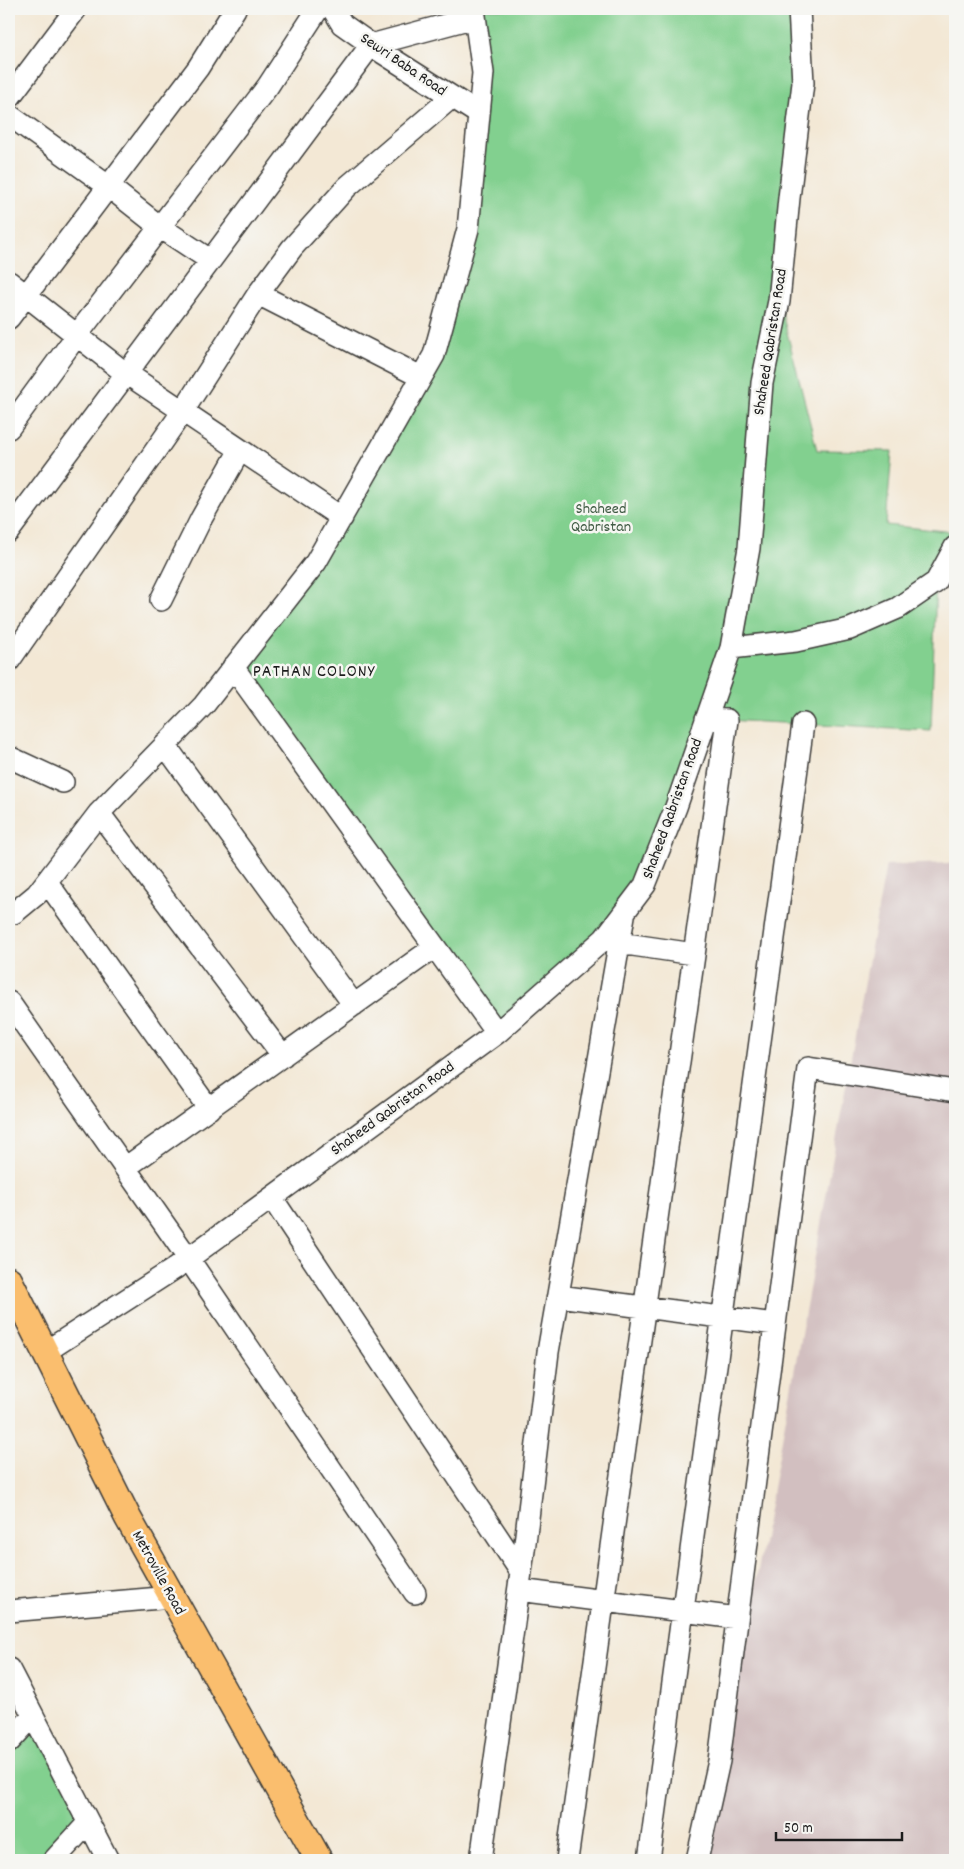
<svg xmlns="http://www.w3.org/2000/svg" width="964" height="1869" font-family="Dekko,sans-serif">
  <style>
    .industrial { fill: #d2bfc0 }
    .green { fill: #82d08f; stroke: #4f7656 }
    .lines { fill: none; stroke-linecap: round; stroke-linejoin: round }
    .minor-casing { stroke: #3c3b38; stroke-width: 24 }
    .major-casing { stroke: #3c3b38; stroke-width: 29 }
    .minor { stroke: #fff; stroke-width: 21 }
    .major { stroke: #fabe6e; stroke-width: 26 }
    .labels { text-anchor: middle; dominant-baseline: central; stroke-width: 5; stroke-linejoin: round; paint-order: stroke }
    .street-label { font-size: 16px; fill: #1c1c1c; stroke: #f6f6f2 }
    .park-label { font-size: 16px; fill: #405b44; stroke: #f6f6f2 }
    .neighbourhood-label { font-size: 18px; letter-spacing: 1px; fill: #1c1c1c; stroke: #f6f6f2 }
  </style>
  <rect width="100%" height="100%" fill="#f6f6f2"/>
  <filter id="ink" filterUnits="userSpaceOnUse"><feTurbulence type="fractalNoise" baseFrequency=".02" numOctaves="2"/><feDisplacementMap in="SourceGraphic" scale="10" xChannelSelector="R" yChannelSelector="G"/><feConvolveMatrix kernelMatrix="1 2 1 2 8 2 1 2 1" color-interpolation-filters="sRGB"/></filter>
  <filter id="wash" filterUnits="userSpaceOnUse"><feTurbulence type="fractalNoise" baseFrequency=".0096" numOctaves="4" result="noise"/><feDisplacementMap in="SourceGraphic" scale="20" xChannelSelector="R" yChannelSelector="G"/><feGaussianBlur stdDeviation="1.12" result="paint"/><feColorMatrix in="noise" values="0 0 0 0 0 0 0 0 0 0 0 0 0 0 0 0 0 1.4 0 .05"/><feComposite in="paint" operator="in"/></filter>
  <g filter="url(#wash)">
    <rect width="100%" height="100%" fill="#f3e8d5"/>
    <path class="industrial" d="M955 863V1860H692L758 1571 886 865Z"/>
    <path class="green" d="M474 9H799L779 301 817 450 892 451 886 525 955 532V547L936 582 931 731 706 719 645 885 501 1029 233 668 316 562 434 355 468 229 483 73Z
      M33 1716 88 1823 54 1860H9V1742Z"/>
  </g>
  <g filter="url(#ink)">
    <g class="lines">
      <defs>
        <path id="minor" d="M333 9 342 24 383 53 479 114
          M9 98 76 9
          M9 115 108 186 160 227 210 260
          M9 282 120 369 342 518
          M258 294 421 377
          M9 318 198 68 235 9
          M9 428 77 335 268 86 318 9
          M9 531 371 45 475 17
          M161 600 201 519 240 450
          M731 648 796 641 850 629 898 608 936 582 955 547
          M9 661 183 411 258 294 292 248 347 187 452 97
          M233 667 497 1033
          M165 745 354 1005
          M9 757 63 782
          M99 813 283 1056
          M47 882 209 1109
          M14 913 37 894 99 813 204 705 316 562 434 355 468 229 483 73 474 9
          M619 943 694 954
          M9 1002 188 1258 415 1593
          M125 1168 435 947
          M272 1198 521 1572
          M558 1296 775 1324
          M45 1352 174 1269 497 1033 604 939 645 885 676 807 731 648 749 548 762 383 779 301 789 198 803 83 799 9
          M519 1590 737 1618
          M9 1611 172 1597
          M9 1669 108 1860
          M9 1742 33 1716
          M54 1860 88 1823
          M481 1860 525 1543 548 1352 624 916
          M567 1860 727 720 706 719
          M649 1860 803 724
          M697 1860 719 1761 808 1068 955 1091"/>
        <path id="major" d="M9 1280 128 1518 319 1860"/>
      </defs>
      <use href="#minor" class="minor-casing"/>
      <use href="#major" class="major-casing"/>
      <use href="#minor" class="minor"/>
      <use href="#major" class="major"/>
    </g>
  </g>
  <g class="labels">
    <g class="street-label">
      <text transform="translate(403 65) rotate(34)">Sewri Baba Road</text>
      <text transform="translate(771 342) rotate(-81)">Shaheed Qabristan Road</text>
      <text transform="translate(673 809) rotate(-70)">Shaheed Qabristan Road</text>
      <text transform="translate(393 1109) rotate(-36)">Shaheed Qabristan Road</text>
      <text transform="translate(158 1573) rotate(61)">Metroville Road</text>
    </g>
    <g class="park-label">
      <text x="601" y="509">Shaheed<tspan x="601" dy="18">Qabristan</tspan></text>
    </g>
    <g class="neighbourhood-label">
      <text x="314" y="672">PATHAN COLONY</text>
    </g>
  </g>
  <rect width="964" height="1869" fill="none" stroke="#f6f6f2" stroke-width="30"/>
  <path d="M776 1832v8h126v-8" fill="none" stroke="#1c1c1c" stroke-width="2.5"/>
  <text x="784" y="1832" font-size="15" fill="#1c1c1c" stroke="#f6f6f2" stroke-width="4" paint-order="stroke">50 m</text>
</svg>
